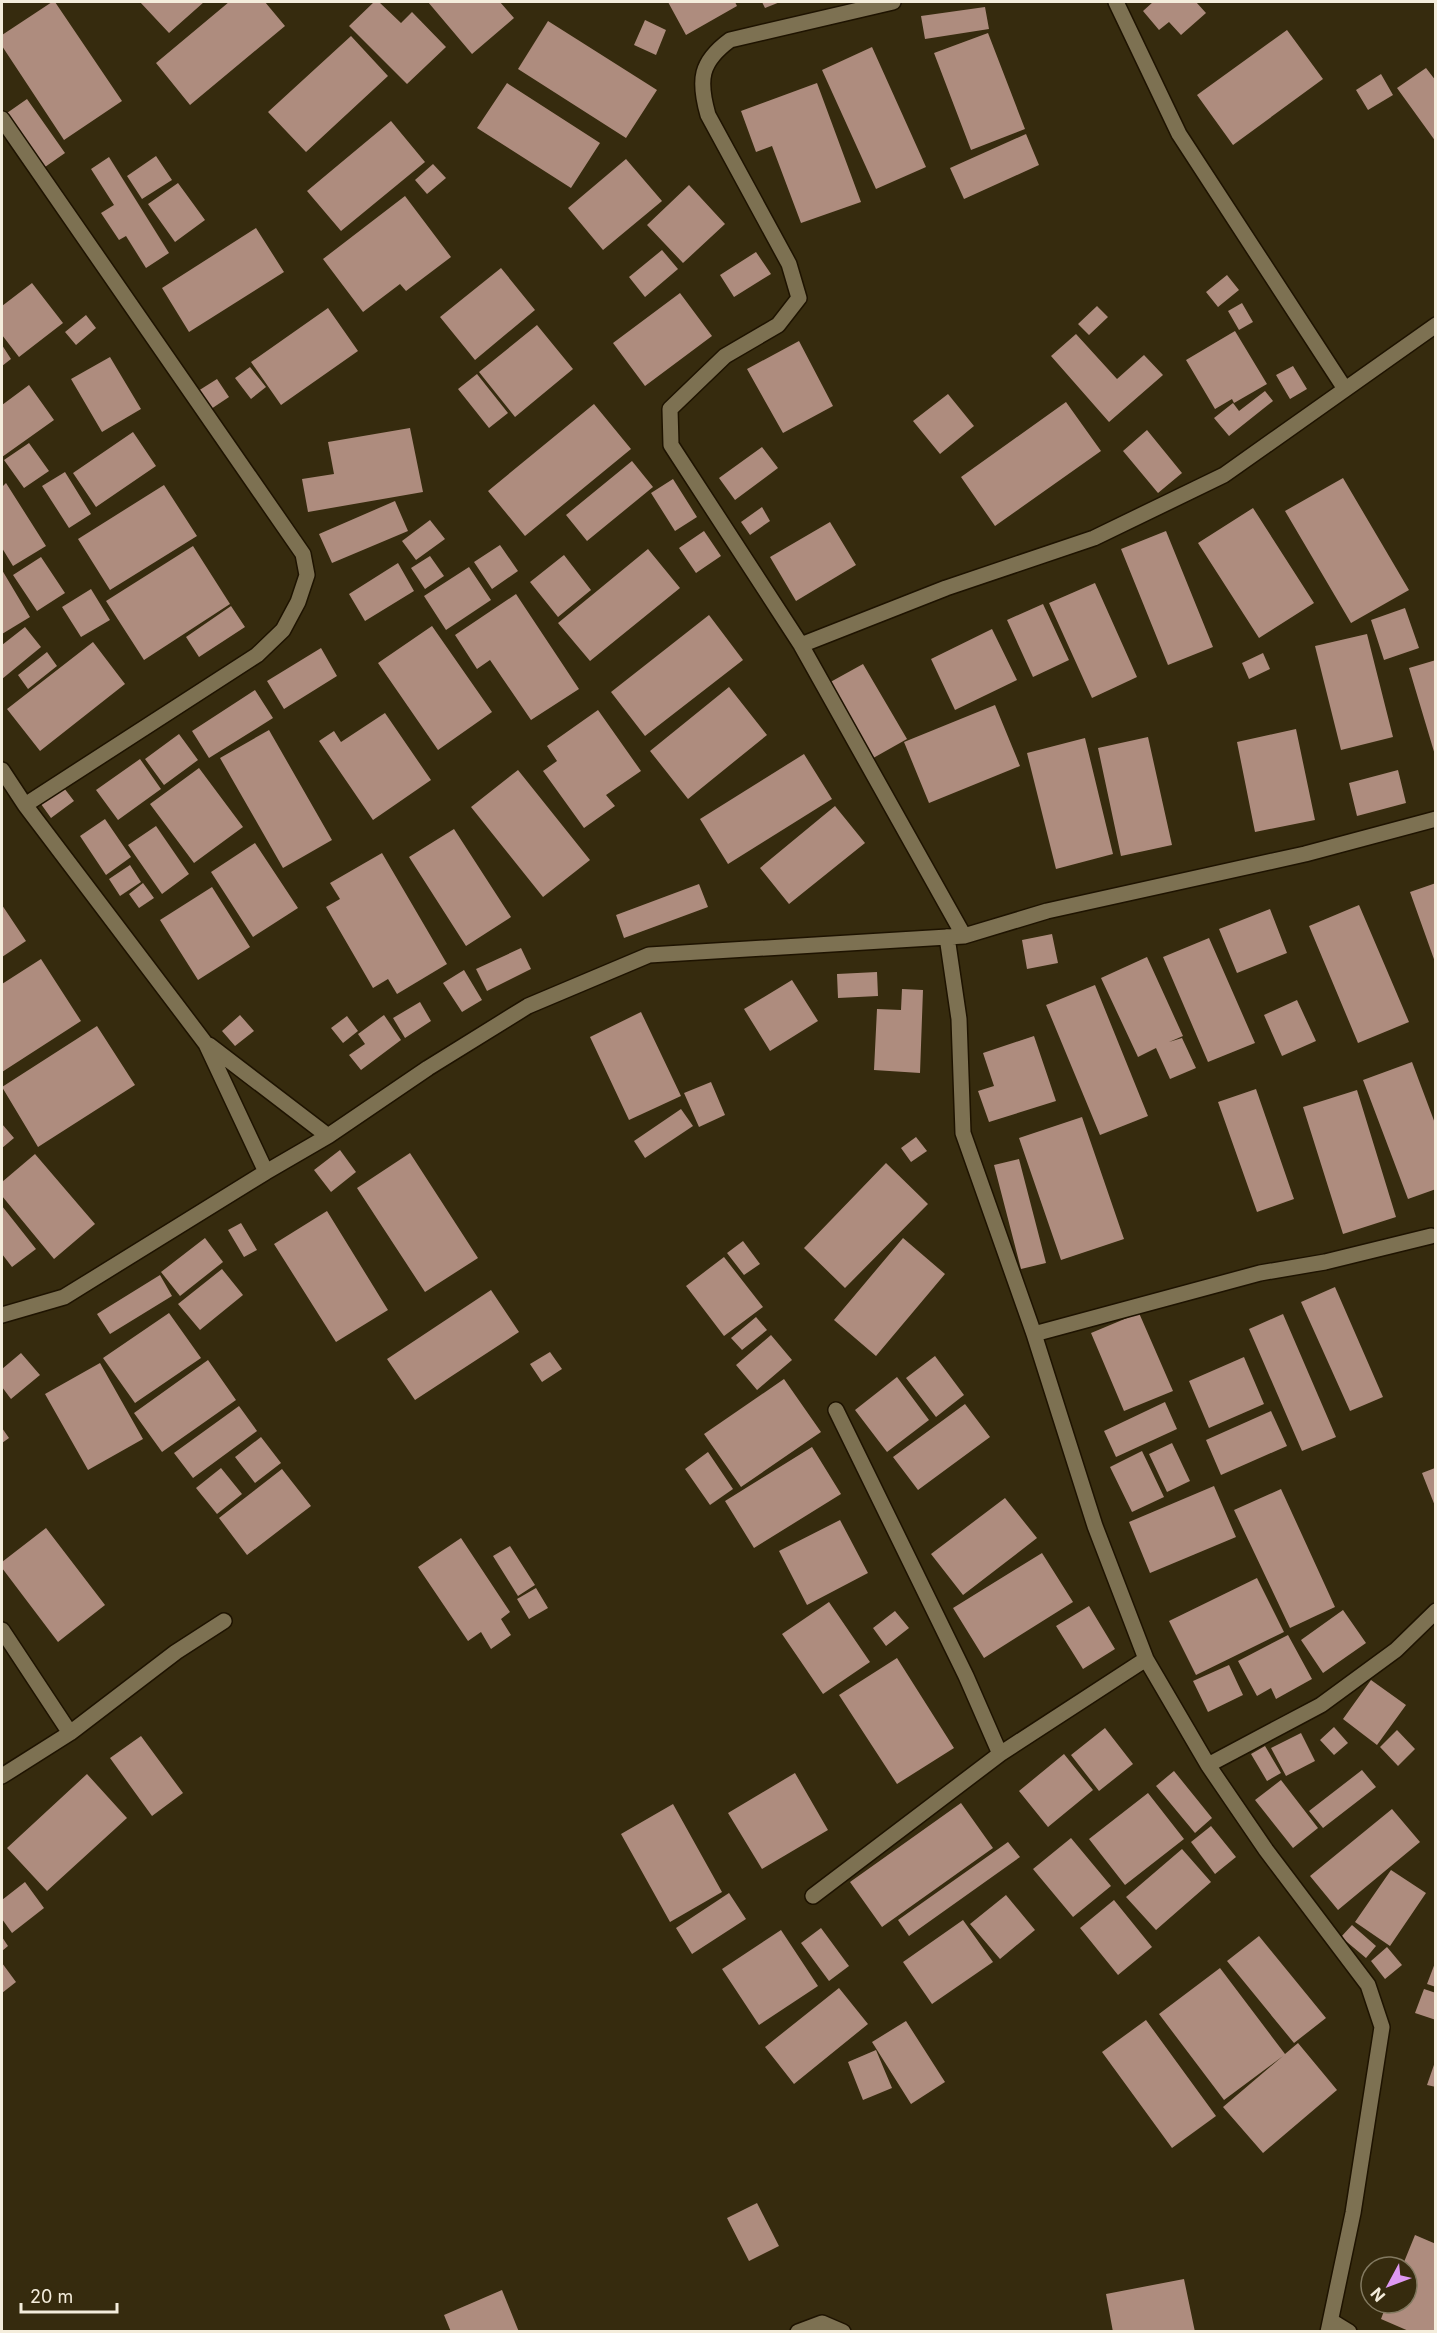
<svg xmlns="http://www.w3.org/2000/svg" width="1437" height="2333" font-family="Inter,sans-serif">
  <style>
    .building { fill: #ae8c7e }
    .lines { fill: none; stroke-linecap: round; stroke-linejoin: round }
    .minor-casing { stroke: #1e1300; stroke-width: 18 }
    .minor { stroke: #7d7152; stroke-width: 15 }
  </style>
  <rect width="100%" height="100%" fill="#362b0e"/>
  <path class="building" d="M52 2H55L122 101 64 140 2 46V35Z
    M140 2H204L169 33Z
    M229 2H265L285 26 190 105 156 63Z
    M374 2H379L401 23 412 12 446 47 407 84 349 26Z
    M428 2H500L514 18 472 54Z
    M668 2H735L737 6 686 35Z
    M762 2H780L765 8Z
    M1153 2H1196L1206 13 1181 35 1169 22 1159 30 1143 11Z
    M985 7 989 29 925 39 921 16Z
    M645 20 666 30 656 55 634 45Z
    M548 21 657 90 626 138 518 69Z
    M1287 30 1323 79 1233 145 1197 95Z
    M988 33 1025 129 971 150 934 53Z
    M351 36 388 76 306 152 268 112Z
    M872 47 926 167 876 189 822 70Z
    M1426 68 1436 81V142L1397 88Z
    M1381 74 1393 95 1368 110 1356 90Z
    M507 83 600 143 571 188 477 128Z
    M817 83 861 202 801 223 772 146 756 152 741 111Z
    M27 99 65 153 45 167 7 113Z
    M391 121 425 162 341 231 307 191Z
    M1026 134 1039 165 964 199 950 168Z
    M156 156 172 180 142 199 127 176Z
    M109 157 169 253 146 268 126 236 119 240 101 213 114 205 91 169Z
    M626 159 662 201 603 250 568 208Z
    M433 164 446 178 427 194 415 180Z
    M178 183 205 220 175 242 148 204Z
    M689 185 725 224 683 263 647 225Z
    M405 196 451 257 406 291 400 284 363 312 323 259Z
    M256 228 284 272 189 332 162 288Z
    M662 250 678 269 645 297 629 277Z
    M756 252 771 274 734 297 720 275Z
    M501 268 535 310 475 360 440 317Z
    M1227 275 1239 290 1218 307 1206 292Z
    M32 283 63 323 19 357 2 335V306Z
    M680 293 712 336 645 386 613 343Z
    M1242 303 1253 322 1239 330 1228 311Z
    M1097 306 1108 317 1089 335 1078 324Z
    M328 308 358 351 281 405 251 362Z
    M86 315 96 328 76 345 65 332Z
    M537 325 573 369 515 417 479 372Z
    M1235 331 1267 384 1234 403 1232 399 1215 409 1186 360Z
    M1076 334 1117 379 1144 355 1163 375 1109 422 1051 356Z
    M799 341 833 406 783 433 747 369Z
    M2 345 11 359 2 366Z
    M110 357 141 409 102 432 71 379Z
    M1293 366 1307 389 1290 399 1276 375Z
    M250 367 266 387 251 399 235 378Z
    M477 374 508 413 489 428 458 389Z
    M217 379 229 397 211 409 198 391Z
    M29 385 54 420 2 457V405Z
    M1265 391 1273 401 1229 436 1214 418 1233 403 1239 411Z
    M948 394 974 426 940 454 913 421Z
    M1066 402 1101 451 995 526 961 477Z
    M594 404 631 449 525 536 488 491Z
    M410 428 423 492 308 512 302 479 334 474 328 442Z
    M1147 430 1182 473 1158 493 1123 451Z
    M133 432 156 466 96 507 73 473Z
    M29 443 49 471 24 488 4 460Z
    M762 447 778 468 735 500 719 478Z
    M632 461 653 487 587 541 566 515Z
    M65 472 91 514 69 528 42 486Z
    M1343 478 1409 590 1351 623 1285 511Z
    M673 479 697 517 675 531 651 493Z
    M6 483 46 546 13 566 2 548V487Z
    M164 485 197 536 110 590 78 539Z
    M395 501 408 531 332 563 319 534Z
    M762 507 770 521 750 535 741 522Z
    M1253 508 1314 603 1259 638 1198 543Z
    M430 520 445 539 416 560 402 541Z
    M830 522 856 565 796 601 770 557Z
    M704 531 721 556 696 573 679 548Z
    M1166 531 1213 647 1168 665 1121 549Z
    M500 545 518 571 492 589 474 562Z
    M193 546 230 604 144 660 106 601Z
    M648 549 680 588 590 661 558 623Z
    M564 555 591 590 558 617 530 582Z
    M430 556 444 576 425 589 411 568Z
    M41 557 65 593 37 611 13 575Z
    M398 563 414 591 365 621 349 594Z
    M469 567 491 600 446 630 424 596Z
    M2 570 30 617 2 634Z
    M1095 583 1137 677 1092 698 1049 603Z
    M91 589 110 620 81 637 62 607Z
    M516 594 579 689 531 720 490 660 477 669 455 635Z
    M1043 604 1069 660 1033 677 1007 620Z
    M231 606 245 627 199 657 186 637Z
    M1405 608 1419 648 1384 660 1371 620Z
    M709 615 743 660 645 736 611 692Z
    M432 626 492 712 438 750 378 663Z
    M25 627 41 647 2 679V645Z
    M992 629 1017 680 955 710 931 659Z
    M1367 634 1393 737 1341 750 1315 646Z
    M93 642 125 684 40 751 7 709Z
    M321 648 337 676 284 709 267 681Z
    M47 652 57 666 28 689 18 675Z
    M1263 653 1270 669 1249 679 1242 663Z
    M1436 660V755H1435L1409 668Z
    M863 664 907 739 868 761 825 685Z
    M729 687 767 735 688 799 650 751Z
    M255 690 273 718 209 758 192 731Z
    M995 705 1020 766 929 803 904 742Z
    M598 710 641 771 606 795 615 806 584 828 543 771 557 761 547 746Z
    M385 713 431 780 373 820 319 741 334 731 341 742Z
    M1296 729 1315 820 1255 832 1237 742Z
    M269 730 332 840 283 868 220 758Z
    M179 734 198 760 164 785 145 759Z
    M1148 737 1172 845 1121 856 1098 748Z
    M1085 738 1113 854 1056 869 1027 753Z
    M804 754 832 799 728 864 700 819Z
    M140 759 161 789 118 820 96 790Z
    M199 768 243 827 194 863 150 804Z
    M518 770 590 860 543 897 471 807Z
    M1398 770 1406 803 1357 816 1349 783Z
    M64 788 74 801 51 818 41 804Z
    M835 806 865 843 789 904 760 868Z
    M105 819 131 857 106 875 80 836Z
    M156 826 189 874 162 894 128 845Z
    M454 829 511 917 466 946 409 857Z
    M255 843 298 908 253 937 211 872Z
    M382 853 447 964 397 994 388 979 373 988 326 907 340 899 330 883Z
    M130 865 141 882 120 896 109 879Z
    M143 883 154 898 139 908 129 894Z
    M1436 883V962H1435L1410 892Z
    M699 884 708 907 624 938 616 915Z
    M212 887 250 947 198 980 160 920Z
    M2 905 26 941 2 957Z
    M1359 905 1409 1022 1358 1043 1309 926Z
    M1270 909 1287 953 1237 973 1219 929Z
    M1052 934 1058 963 1027 969 1022 940Z
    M1209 938 1255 1043 1208 1062 1163 957Z
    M521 948 531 969 487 991 476 969Z
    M1147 957 1183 1036 1169 1042 1182 1038 1196 1068 1170 1079 1156 1048 1138 1057 1101 978Z
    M41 959 81 1021 2 1072V984Z
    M464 970 482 1000 462 1012 443 983Z
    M877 972 878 996 838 998 837 974Z
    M792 980 818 1021 770 1051 744 1009Z
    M1095 985 1148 1116 1100 1135 1046 1005Z
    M902 989 923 990 920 1073 874 1070 877 1009 901 1010Z
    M1297 1000 1316 1041 1282 1056 1264 1015Z
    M420 1002 431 1021 405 1038 393 1018Z
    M641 1012 681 1096 629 1120 590 1037Z
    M240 1015 254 1031 235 1046 222 1031Z
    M384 1015 401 1040 361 1070 349 1055 365 1044 358 1034Z
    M347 1016 358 1031 343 1043 331 1028Z
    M97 1026 135 1085 38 1147 2 1087Z
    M1034 1036 1056 1101 989 1122 978 1091 994 1086 983 1053Z
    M1412 1062 1436 1126V1189L1408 1199 1363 1080Z
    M711 1082 725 1115 699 1127 684 1093Z
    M1256 1089 1294 1199 1257 1212 1218 1102Z
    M1357 1090 1396 1217 1343 1234 1303 1107Z
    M681 1109 693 1126 645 1158 634 1141Z
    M1082 1117 1124 1239 1061 1260 1019 1138Z
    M2 1124 14 1138 2 1148Z
    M916 1137 927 1151 911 1162 901 1148Z
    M340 1150 356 1172 331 1192 314 1170Z
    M410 1153 478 1258 425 1292 357 1188Z
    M35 1154 95 1224 54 1259 2 1196V1182Z
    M1019 1159 1046 1263 1021 1269 994 1165Z
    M886 1163 928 1204 845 1288 804 1248Z
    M2 1206 36 1249 12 1267 2 1254Z
    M327 1211 388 1310 336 1342 274 1244Z
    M241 1223 257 1250 244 1257 228 1230Z
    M205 1238 223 1262 180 1296 161 1272Z
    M903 1238 945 1274 876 1356 834 1320Z
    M743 1241 760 1264 744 1275 727 1253Z
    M724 1257 763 1307 724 1336 686 1286Z
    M222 1269 243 1295 200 1330 178 1304Z
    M160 1275 172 1296 110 1334 97 1314Z
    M1335 1287 1383 1397 1350 1411 1301 1302Z
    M491 1290 519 1332 415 1400 387 1359Z
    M169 1313 201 1358 135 1403 103 1358Z
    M1139 1313 1173 1391 1124 1411 1091 1333Z
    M1283 1314 1336 1437 1302 1451 1249 1329Z
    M756 1317 767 1330 742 1350 731 1338Z
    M771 1335 792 1360 757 1390 736 1365Z
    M550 1352 562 1369 542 1382 530 1364Z
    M21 1353 40 1375 11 1399 2 1387V1369Z
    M935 1356 964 1395 936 1417 906 1378Z
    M1244 1357 1264 1404 1209 1428 1189 1381Z
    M208 1360 236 1400 162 1452 134 1413Z
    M100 1363 143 1439 88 1470 45 1394Z
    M897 1377 929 1420 887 1452 855 1410Z
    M784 1379 821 1432 741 1487 704 1434Z
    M1165 1402 1177 1429 1116 1457 1104 1431Z
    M965 1404 990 1437 918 1490 893 1457Z
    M239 1406 257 1431 193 1478 174 1453Z
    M1271 1411 1287 1446 1221 1475 1206 1440Z
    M2 1428 9 1438 2 1443Z
    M261 1437 281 1463 255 1483 235 1457Z
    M1172 1443 1190 1481 1167 1492 1149 1454Z
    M812 1447 841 1494 754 1548 725 1501Z
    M1142 1451 1164 1497 1132 1512 1110 1467Z
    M708 1452 733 1489 710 1505 685 1469Z
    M221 1468 242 1494 217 1514 196 1488Z
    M1435 1468V1506L1422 1473Z
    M282 1469 311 1506 247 1555 219 1518Z
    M1214 1486 1236 1537 1150 1573 1129 1522Z
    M1281 1489 1335 1607 1290 1628 1234 1510Z
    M1005 1498 1037 1538 963 1595 931 1554Z
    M840 1520 868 1573 807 1605 779 1551Z
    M46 1528 105 1605 58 1642 2 1568V1562Z
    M461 1538 510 1612 501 1619 511 1635 491 1649 481 1632 468 1641 418 1567Z
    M510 1546 535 1585 518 1596 493 1556Z
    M1042 1553 1073 1602 984 1658 953 1608Z
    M1257 1578 1284 1632 1196 1675 1169 1621Z
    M536 1588 548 1608 529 1619 517 1599Z
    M829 1602 870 1662 823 1694 782 1634Z
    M1089 1606 1115 1649 1083 1669 1056 1626Z
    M1343 1610 1366 1643 1323 1673 1301 1640Z
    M895 1611 909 1628 886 1646 873 1628Z
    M1288 1635 1312 1679 1276 1699 1271 1688 1257 1696 1238 1661Z
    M897 1658 954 1748 897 1784 839 1695Z
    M1229 1665 1243 1695 1208 1712 1193 1681Z
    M1371 1680 1406 1705 1377 1745 1343 1719Z
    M1334 1727 1348 1743 1334 1755 1320 1740Z
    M1105 1728 1133 1764 1099 1791 1071 1755Z
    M1397 1730 1415 1749 1398 1766 1380 1747Z
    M1301 1733 1315 1761 1286 1776 1271 1748Z
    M141 1736 183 1793 152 1816 110 1758Z
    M1265 1746 1281 1773 1267 1781 1251 1754Z
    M1064 1754 1093 1790 1048 1827 1019 1791Z
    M1362 1770 1376 1787 1323 1828 1309 1811Z
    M1174 1771 1212 1818 1195 1833 1156 1786Z
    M795 1773 828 1830 762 1869 728 1813Z
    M87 1774 127 1818 47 1891 7 1848Z
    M1281 1780 1318 1828 1293 1848 1255 1800Z
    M1148 1793 1184 1839 1125 1885 1089 1839Z
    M961 1803 993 1848 882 1927 850 1882Z
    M673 1804 722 1892 670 1922 621 1834Z
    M1392 1809 1420 1842 1338 1910 1310 1876Z
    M1211 1826 1236 1857 1215 1874 1191 1842Z
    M1071 1838 1111 1886 1073 1917 1033 1869Z
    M1008 1842 1020 1857 909 1936 898 1920Z
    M1182 1849 1211 1882 1156 1930 1126 1897Z
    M1391 1870 1426 1893 1390 1946 1355 1922Z
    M25 1882 44 1908 12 1933 2 1919V1900Z
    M729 1893 746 1919 692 1954 676 1928Z
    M1006 1895 1035 1930 1000 1959 970 1924Z
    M1114 1900 1152 1947 1118 1975 1080 1928Z
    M963 1920 993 1962 932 2004 903 1962Z
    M1352 1925 1376 1946 1366 1958 1341 1937Z
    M821 1928 849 1966 829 1981 801 1943Z
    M781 1930 818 1986 759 2025 722 1969Z
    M1259 1936 1326 2018 1294 2043 1227 1961Z
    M2 1937 8 1946 2 1951Z
    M1387 1947 1402 1965 1385 1979 1371 1961Z
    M2 1963 16 1982 2 1993Z
    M1435 1963H1436V1987L1427 1984Z
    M1220 1968 1285 2054 1298 2043 1337 2090 1263 2153 1223 2107 1283 2056 1224 2100 1159 2014Z
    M839 1988 868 2024 794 2084 765 2047Z
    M1424 1989 1436 1993V2020L1415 2013Z
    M1146 2020 1216 2116 1172 2148 1102 2052Z
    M906 2021 945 2082 911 2104 872 2042Z
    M876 2050 892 2088 863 2100 848 2062Z
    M1436 2059V2087L1427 2085Z
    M757 2203 779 2246 749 2261 727 2218Z
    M1415 2235 1436 2244V2332H1411L1381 2319 1387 2303H1407V2267H1402Z
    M1184 2279 1195 2332H1113L1106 2294Z
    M502 2290 519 2332H451L444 2315Z"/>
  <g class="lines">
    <defs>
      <path id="minor" d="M893 2 730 40C700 62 698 80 708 115L789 264 799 298 778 325 725 356 670 409 671 445 801 645 964 936
        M1116 2 1179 134 1345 389
        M2 119 303 554 307 575 298 602 283 630 257 655 25 805
        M801 645 946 588 1094 538 1224 475 1436 325
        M2 770 25 805 206 1044 266 1172
        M947 937 959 1019 963 1133 1034 1334 1095 1526 1146 1659 1208 1765 1266 1850 1368 1985 1382 2027 1353 2213 1328 2332
        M209 1045 328 1136
        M2 1315 64 1297 266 1172 328 1136 428 1068 528 1006 649 955 964 936 1047 911 1305 854 1436 819
        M1034 1334 1260 1273 1325 1262 1431 1236
        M836 1410 966 1676 1000 1754
        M2 1630 70 1733
        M1208 1765 1321 1705 1396 1650 1436 1611
        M2 1776 70 1733 176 1652 224 1621
        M813 1896 1000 1754 1146 1659
        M1331 2321 1349 2332
        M798 2332 822 2323 843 2332"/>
    </defs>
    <use href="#minor" class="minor-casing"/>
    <use href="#minor" class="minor"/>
  </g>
  <rect width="1437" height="2333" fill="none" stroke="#f4eddc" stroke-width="6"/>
  <g transform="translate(1389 2285) rotate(229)"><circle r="28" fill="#362b0e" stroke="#827960" stroke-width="1.5"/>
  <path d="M0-4.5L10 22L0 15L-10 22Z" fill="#de98f2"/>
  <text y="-9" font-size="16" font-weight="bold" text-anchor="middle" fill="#f4eddc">N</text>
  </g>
  <path d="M21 2303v9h96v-9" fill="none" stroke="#f4eddc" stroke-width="3"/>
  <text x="30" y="2303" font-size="18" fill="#f4eddc" stroke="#362b0e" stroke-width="4.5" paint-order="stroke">20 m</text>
</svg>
